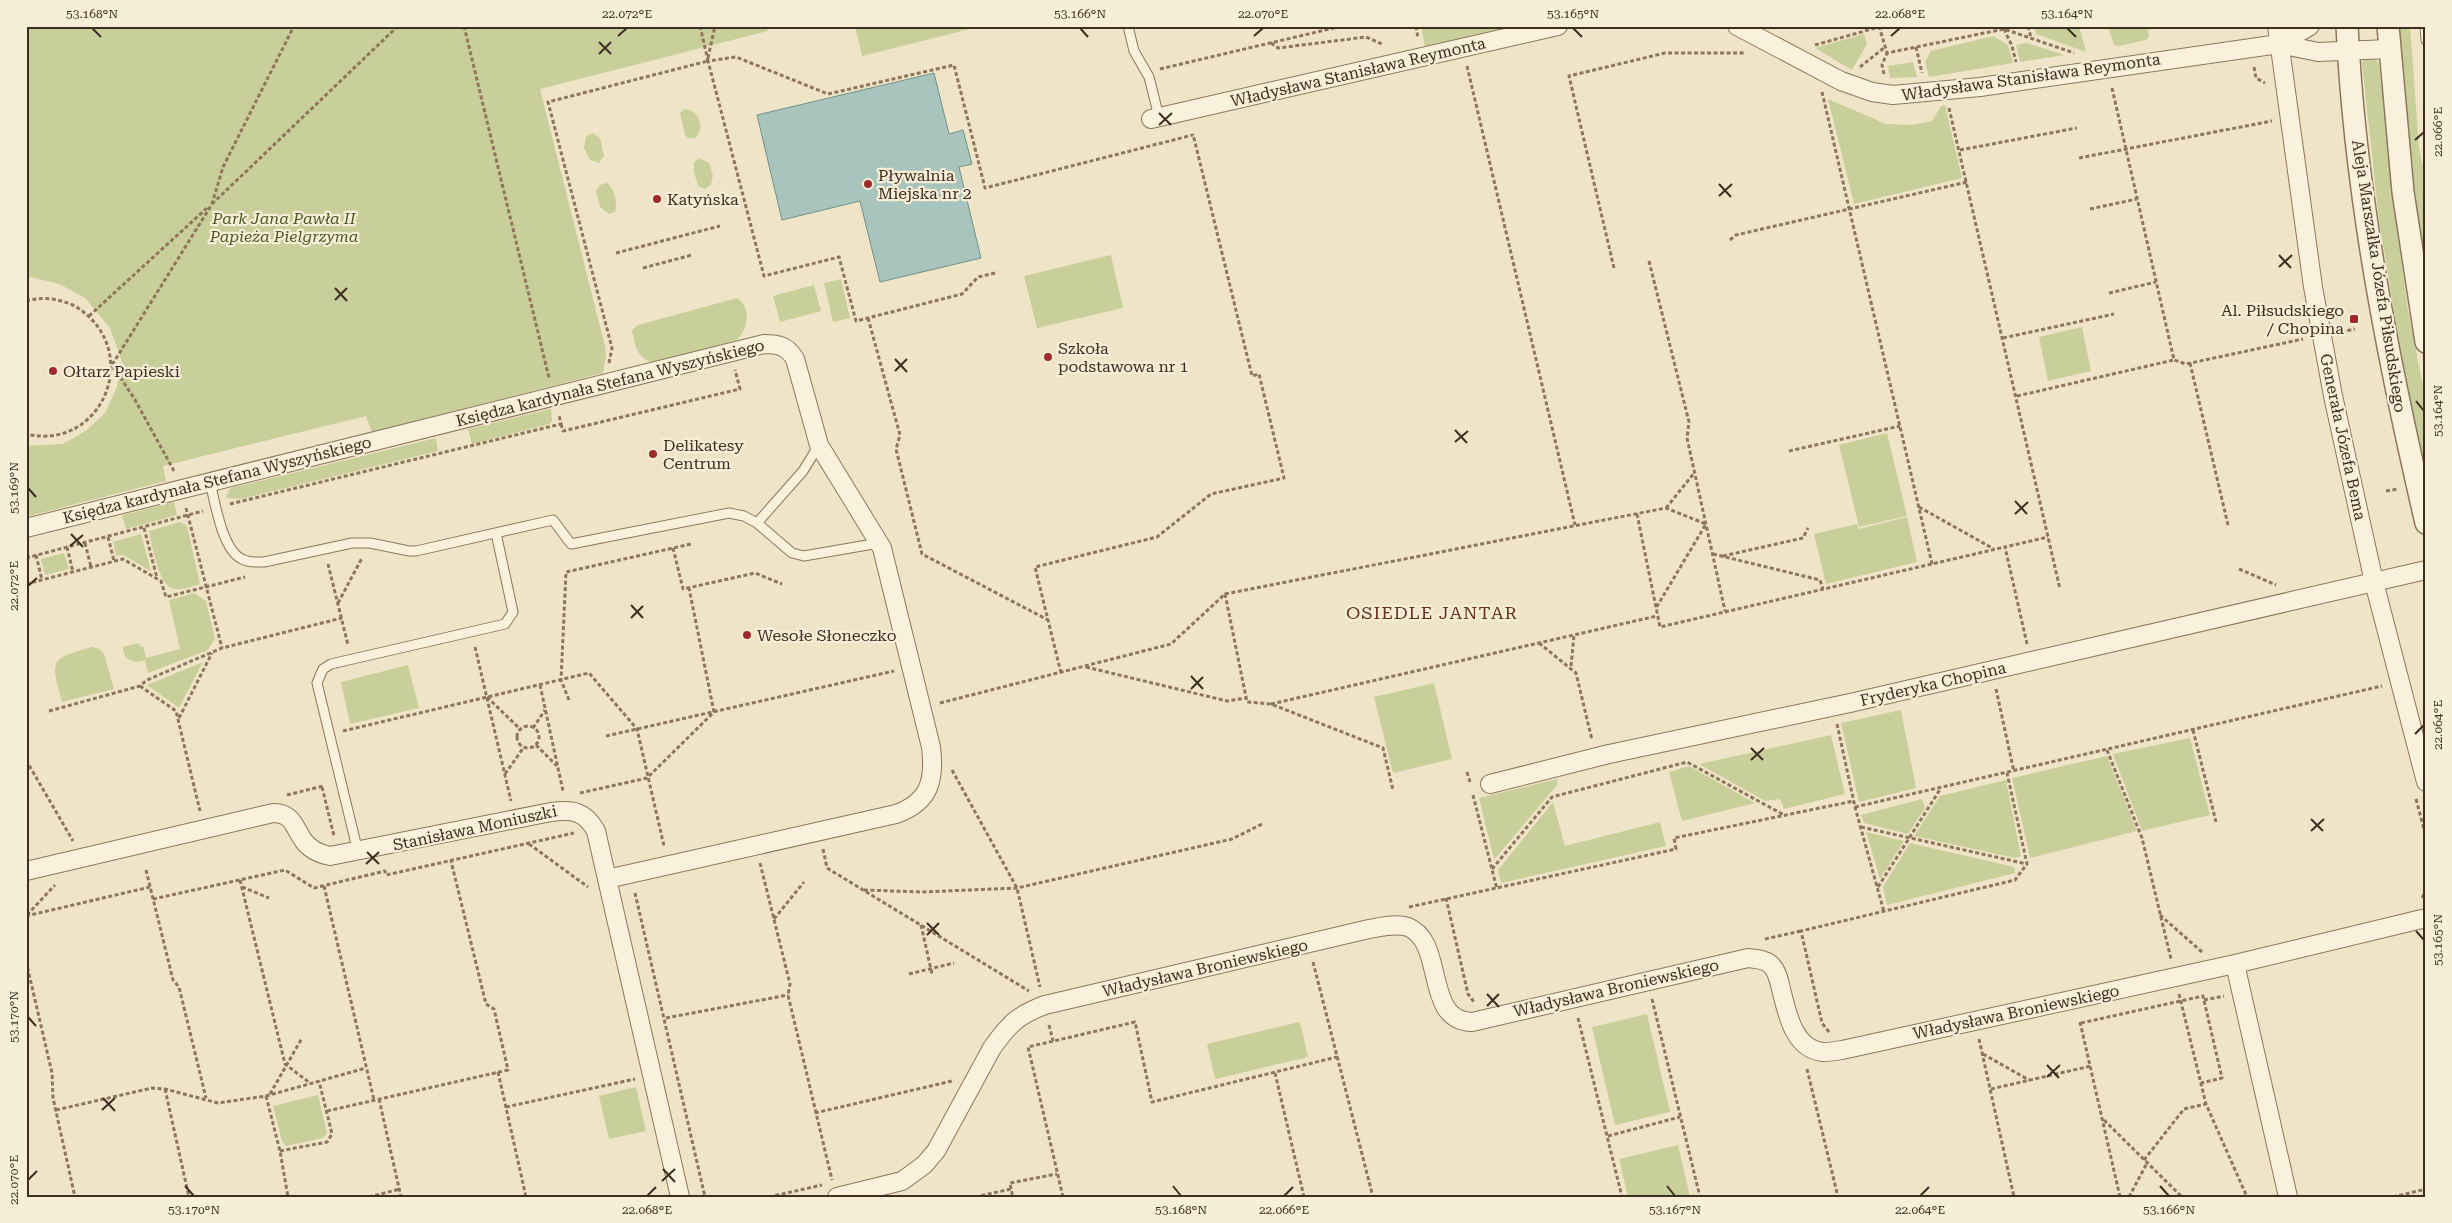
<svg xmlns="http://www.w3.org/2000/svg" width="2452" height="1223" font-family="'Roboto Serif',serif">
  <style>
    .green { fill: #c9cf9b }
    .water { fill: #a9c4bc; stroke: #6f938a }
    .lines { fill: none; stroke-linecap: round; stroke-linejoin: round }
    .service-casing { stroke: #8d765c; stroke-width: 11 }
    .minor-casing { stroke: #8d765c; stroke-width: 20 }
    .tertiary-casing { stroke: #8d765c; stroke-width: 24 }
    .path { stroke: #8d765c; stroke-width: 3; stroke-dasharray: 4 2.5; stroke-linecap: butt }
    .service { stroke: #faf1dc; stroke-width: 9 }
    .minor { stroke: #faf1dc; stroke-width: 18 }
    .tertiary { stroke: #faf1dc; stroke-width: 21 }
    .ticks { fill: none; stroke: #3d2e20; stroke-width: 2 }
    .poi-dot { fill: #9e2a2b; stroke: #f7eed8; stroke-width: 2 }
    .labels { text-anchor: middle; dominant-baseline: central; stroke-width: 4.5; stroke-linejoin: round; paint-order: stroke }
    .street-label { font-size: 16px; fill: #3d2e20; stroke: #f7eed8 }
    .poi-label { font-size: 16px; fill: #3d2e20; stroke: #f7eed8; text-anchor: start }
    .park-label { font-size: 16px; font-style: italic; fill: #4d5a26; stroke: #f7eed8 }
    .neighbourhood-label { font-size: 18px; letter-spacing: 1px; fill: #6b2e1e; stroke: #f7eed8 }
    .neatline { fill: none; stroke: #3d2e20; stroke-width: 2 }
    .ticks-label { font-size: 12px; text-anchor: middle; fill: #3d2e20 }
  </style>
  <rect width="100%" height="100%" fill="#f0e4c8"/>
  <path class="green" d="M26 26H767L768 31 540 89 605 346 606 356 603 373 372 432 366 416 163 466 166 481 29 516 26 505V446L63 444 87 430 105 413 116 389 123 365 110 328 85 298 59 284 26 276Z
    M855 26H982L862 56Z
    M1421 26H1517L1425 47Z
    M2034 26H2079L2086 52 2036 34Z
    M2108 26H2148L2149 37 2146 40 2119 46 2114 45Z
    M2399 26H2410L2419 147 2422 163 2426 167V270L2413 181Z
    M1864 34 1867 44 1852 70 1815 48Z
    M1993 36 2008 45 2013 63 1929 77 1925 62 1931 51Z
    M2027 43 2065 55 2020 62 2016 45Z
    M2374 57 2379 64 2394 208 2408 310 2426 402V473L2402 360 2379 220 2362 63 2365 58Z
    M1913 62 1917 77 1890 78 1888 66Z
    M1828 99 1886 124 1912 125 1932 121 1941 106 1945 105 1962 178 1854 204Z
    M685 109C699 110 706 128 695 138H688L685 135 680 113Z
    M593 133 600 138 604 156 599 163 590 160 584 148 586 136Z
    M699 158 709 163 713 175 711 184 705 189 698 186 694 172V162Z
    M607 183C614 188 618 203 615 212L609 214 600 207 596 191 600 185Z
    M1111 255 1123 308 1037 328 1024 276Z
    M841 279 850 318 833 322 824 283Z
    M814 285 821 311 780 322 773 296Z
    M737 298C752 308 748 329 737 340L654 363C637 359 635 345 632 330L638 325Z
    M2082 327 2091 371 2048 381 2039 337Z
    M551 409 552 421 550 424 472 444 468 429Z
    M1887 433 1907 516 1859 527 1839 445Z
    M436 438 438 451 241 499 227 498 226 496 231 488Z
    M174 502 177 515 126 529 122 515Z
    M1907 517 1917 562 1826 584 1814 534 1857 524 1858 529Z
    M180 522 187 526 200 584C193 586 181 591 174 589 158 586 152 545 149 531Z
    M141 534 151 571 123 555 116 556 113 542Z
    M64 553 69 569 45 575 41 559Z
    M194 593 206 601 215 638 208 650 148 673 145 660C133 664 123 660 123 647L139 643 140 647 143 646 146 658 180 649 169 600Z
    M92 647 100 649 104 654 114 689 62 702C51 661 48 659 92 647Z
    M203 662 179 708 147 685Z
    M408 665 419 708 350 724 341 682Z
    M1434 683 1452 759 1393 773 1374 697Z
    M1901 710 1916 788 1859 802 1841 723Z
    M1831 735 1845 794 1784 809 1780 799 1765 801 1699 764Z
    M2190 738 2210 815 2142 831 2113 754Z
    M2107 756 2137 831 2030 858 2012 778Z
    M1689 766 1755 803 1682 821 1669 772Z
    M1557 779V785L1494 860 1479 798Z
    M2006 780 2021 856 2015 858 1914 836 1940 796Z
    M1922 799 1925 808 1908 834 1864 823 1861 815Z
    M1553 802 1565 846 1660 822 1666 846 1501 883 1498 870Z
    M1866 832 1904 841 1880 879Z
    M1910 843 2014 867 2015 873 1887 905 1883 887Z
    M1647 1014 1670 1112 1615 1125 1592 1027Z
    M1300 1022 1308 1057 1215 1079 1207 1044Z
    M636 1087 646 1131 609 1139 599 1096Z
    M318 1095 327 1133 323 1138 286 1146 282 1141 273 1106Z
    M1678 1145 1690 1197H1628L1619 1159Z"/>
  <path class="water" d="M934 73 949 134 963 130 972 164 959 167 981 258 880 282 860 201 782 220 757 115Z"/>
  <g class="lines">
    <defs>
      <path id="service" d="M1128 26 1134 51 1149 77 1159 117
        M2425 26 2426 40
        M210 482C215 502 222 550 242 559 249 563 256 562 264 562L352 543H370L409 551H416L553 520 571 544 729 513 744 516 757 523 792 553 804 556 879 543
        M757 523 803 471 819 445
        M358 852 317 683 323 669 331 664 505 624 513 612 496 533"/>
      <path id="minor" d="M1737 26 1841 81 1872 92 1893 95 1980 87 2279 44 2318 52 2389 49
        M2277 26 2313 287 2333 396 2374 582 2426 782
        M2279 44 2310 26
        M1151 119 1558 26
        M26 528 764 344C779 344 787 346 795 359L819 445 882 548 931 747C935 780 930 802 896 814L607 879
        M1490 784 1609 754 1850 703 2426 570
        M26 871 273 813C293 813 294 827 303 840 310 850 320 854 330 856L551 812C572 809 585 811 596 831L680 1197
        M2235 964 2288 1197
        M837 1197 902 1181 924 1165 936 1151 992 1048C1009 1024 1018 1015 1045 1005L1369 929C1381 927 1396 923 1408 927 1446 942 1423 1021 1472 1022L1748 958C1755 959 1764 959 1770 964 1777 970 1779 980 1781 989 1787 1012 1793 1049 1823 1052 1829 1052 1836 1051 1842 1050L2235 964 2426 918"/>
      <path id="tertiary" d="M2347 26C2355 194 2388 360 2426 523
        M2388 26 2403 192 2426 342"/>
    </defs>
    <use href="#service" class="service-casing"/>
    <use href="#minor" class="minor-casing"/>
    <use href="#tertiary" class="tertiary-casing"/>
    <path class="path" d="M464 26 549 378
      M700 26 708 61
      M1416 26 1418 38
      M1879 26 1887 53 2004 29 2074 53
      M2028 26 2031 38
      M2004 29 2012 46 2016 62
      M1271 43 1278 48 1366 37 1384 45
      M1815 45 1879 27
      M1916 47 1922 73
      M708 58 715 26
      M1467 66 1575 525
      M1860 67 1885 47
      M2254 67 2256 78 2265 83
      M1160 69 1342 26
      M1884 74 1882 65 1887 53
      M2112 88 2174 360 2186 364 2303 339
      M1822 92 1932 564
      M1949 108 2060 589
      M1960 150 2077 128
      M2079 158 2272 121
      M212 204 398 26
      M2090 209 2137 199
      M1730 240 1736 235 1967 182
      M616 253 720 226
      M1649 261 1689 422 1687 438 1725 611
      M643 268 692 255
      M1614 268 1569 76 1665 53H1744
      M995 273 978 277 962 294 856 321 839 257 764 276 708 61 736 57 828 94 954 65 985 188 1193 135
      M2109 293 2156 282
      M26 301C44 296 63 299 78 308 144 352 102 452 26 434
      M89 316 207 208
      M868 318 900 435 896 449 922 554 1048 620
      M2341 332 2355 329
      M2003 338 2114 314
      M609 363 612 348 548 102 708 61
      M2190 363 2228 525
      M2017 396 2174 360
      M561 424 563 431 740 389 735 370
      M1789 451 1900 426
      M174 471 134 398 112 365 212 204 223 167 294 26
      M2386 491 2398 489
      M230 504 561 424 559 415
      M1919 507 1994 549
      M186 508 222 648
      M1666 508 1695 472
      M1637 514 1660 627 2005 547
      M144 528 157 578
      M108 537 114 561
      M85 543 91 567
      M67 547 73 572
      M673 548 683 589 755 573 782 584
      M1713 554 1820 580 1823 589
      M36 555 42 580
      M1723 556 1803 538 1808 528
      M26 558 203 511
      M328 564 348 645
      M2239 569 2276 585
      M26 584 123 559 161 581 166 597 245 577
      M1225 594 1247 702 1271 704 1383 748 1393 790
      M338 603 362 558
      M1539 643 1576 673 1592 740
      M2027 644 2005 547 2048 537
      M475 647 511 801
      M1571 666 1574 635
      M1086 667 1227 701 1246 698
      M1061 673 1035 567 1157 537 1211 494 1284 478 1259 374 1252 376 1193 134
      M540 685 563 791
      M140 686 176 711 200 811
      M1996 689 2014 772
      M487 697 521 730
      M569 700 561 680 566 572 691 544
      M940 703 1171 644 1225 594 1666 508 1706 524 1656 608
      M1271 704 1657 616
      M49 711 140 686 147 680 222 648 342 618
      M179 718 212 653
      M1837 724 1855 807 1884 912
      M517 737a11 11 0 1 1 22 0a11 11 0 1 1-22 0Z
      M533 728 545 710
      M2193 730 2216 822
      M343 731 589 673 637 729 664 846
      M606 736 894 671
      M536 745 557 766
      M2107 750 2142 838 2171 959
      M26 760 73 841
      M952 770 1017 888 1040 987
      M1467 772 1470 782
      M505 774 524 747
      M322 787 334 836
      M580 793 647 778 714 712 689 588
      M287 795 323 786
      M1473 795 1497 889
      M2416 799 2426 837
      M1855 807 2382 686
      M1861 827 2027 864
      M529 844 588 887
      M823 849 827 868 1029 991
      M760 863 790 984 788 995 832 1180
      M1492 869 1552 797 1687 762 1784 815
      M146 870 173 980 179 987 206 1098
      M240 880 285 1064 310 1083
      M324 886 374 1100
      M242 887 269 898
      M1878 887 1941 788
      M864 890 921 892 1017 888 1232 839 1262 824
      M635 893 705 1197
      M1446 898 1468 994 1474 1002
      M2422 898 2426 891
      M153 899 285 870 314 888 385 871 386 875 574 833
      M1409 907 1676 849 1674 838 1854 801
      M27 915 55 885
      M2160 915 2202 952
      M26 916 150 887
      M774 919 804 882
      M921 925 932 974
      M1765 939 1801 931
      M26 961 52 1073 53 1098 75 1197
      M1313 962 1373 1197
      M909 974 954 963
      M2179 994 2206 1104 2247 1197
      M1652 999 1700 1197
      M2204 1000 2224 996
      M666 1018 788 995
      M1578 1018 1622 1197
      M2080 1022 2120 1197
      M2081 1023 2203 996 2222 1078 2201 1083
      M1049 1025 1053 1041
      M1829 1032 1822 1023 1801 931 2015 880 2027 864 2007 773
      M1979 1039 2014 1197
      M1983 1054 2029 1080
      M1807 1069 1838 1197
      M498 1072 526 1197
      M1275 1073 1304 1197
      M165 1089 189 1197
      M1991 1089 2091 1066
      M270 1094 302 1038
      M266 1096 280 1151 288 1197
      M379 1099 401 1197
      M506 1107 635 1079
      M56 1110 152 1088 165 1089 218 1103 266 1096 366 1068
      M327 1111 508 1070 494 1009 486 1004 451 861
      M815 1113 952 1081
      M2104 1120 2182 1197
      M1608 1136 1680 1117
      M280 1151 327 1142 332 1134 319 1081
      M2144 1160 2184 1109 2206 1104
      M1011 1189 1010 1183 1057 1174
      M369 1197 400 1189
      M769 1197 822 1185
      M975 1197 1011 1189 1013 1197
      M1063 1197 1028 1047 1135 1022 1152 1102 1337 1057
      M2129 1197 2147 1163
      M2393 1197 2426 1189"/>
    <use href="#service" class="service"/>
    <use href="#minor" class="minor"/>
    <use href="#tertiary" class="tertiary"/>
  </g>
  <path class="ticks" d="M92 28 101 37M1080 28 1088 37M1573 28 1582 37M2067 28 2076 37M618 36 627 28M1254 36 1263 28M1891 36 1900 28M599 42 611 54M599 54 611 42M1159 113 1171 125M1159 125 1172 113M2415 140 2424 132M1719 184 1731 197M1719 196 1732 184M2279 255 2291 268M2279 267 2292 255M335 288 347 301M335 300 347 288M895 359 907 372M895 371 907 359M2416 401 2424 411M1455 430 1467 443M1455 442 1468 431M28 488 36 497M2015 501 2027 514M2015 514 2028 502M71 534 83 547M70 546 83 535M28 586 37 578M631 605 643 618M631 618 643 606M1191 676 1203 689M1191 689 1203 677M2415 734 2424 725M1751 748 1763 760M1751 760 1764 748M2311 819 2323 831M2311 831 2324 819M367 852 379 864M366 864 379 852M927 923 939 935M2416 931 2424 940M927 935 939 923M1487 994 1499 1007M1487 1006 1499 994M28 1017 36 1026M2047 1065 2059 1078M2047 1077 2060 1065M103 1098 115 1111M102 1110 115 1098M663 1169 675 1182M28 1180 37 1171M662 1181 675 1169M185 1186 194 1196M1173 1186 1181 1196M1667 1186 1675 1196M2160 1186 2169 1196M647 1196 656 1187M1284 1196 1293 1187M1920 1196 1929 1187"/>
  <g class="poi-dot">
    <circle cx="868" cy="184" r="5"/>
    <circle cx="657" cy="199" r="5"/>
    <rect x="2349" y="314" width="10" height="10" rx="2.5"/>
    <circle cx="1048" cy="357" r="5"/>
    <circle cx="53" cy="371" r="5"/>
    <circle cx="653" cy="454" r="5"/>
    <circle cx="747" cy="635" r="5"/>
  </g>
  <g class="labels">
    <g class="street-label">
      <text transform="translate(1358 72) rotate(-13)">Władysława Stanisława Reymonta</text>
      <text transform="translate(2031 77) rotate(-8)">Władysława Stanisława Reymonta</text>
      <text transform="translate(2379 276) rotate(81)">Aleja Marszałka Józefa Piłsudskiego</text>
      <text transform="translate(610 383) rotate(-14)">Księdza kardynała Stefana Wyszyńskiego</text>
      <text transform="translate(2343 437) rotate(78)">Generała Józefa Bema</text>
      <text transform="translate(217 480) rotate(-14)">Księdza kardynała Stefana Wyszyńskiego</text>
      <text transform="translate(1933 684) rotate(-13)">Fryderyka Chopina</text>
      <text transform="translate(475 828) rotate(-12)">Stanisława Moniuszki</text>
      <text transform="translate(1205 968) rotate(-13)">Władysława Broniewskiego</text>
      <text transform="translate(1616 988) rotate(-13)">Władysława Broniewskiego</text>
      <text transform="translate(2016 1012) rotate(-12)">Władysława Broniewskiego</text>
    </g>
    <g class="poi-label">
      <text x="878" y="175">Pływalnia<tspan x="878" dy="18">Miejska nr 2</tspan></text>
      <text x="667" y="199">Katyńska</text>
      <text x="2344" y="310" text-anchor="end">Al. Piłsudskiego<tspan x="2344" dy="18">/ Chopina</tspan></text>
      <text x="1058" y="348">Szkoła<tspan x="1058" dy="18">podstawowa nr 1</tspan></text>
      <text x="63" y="371">Ołtarz Papieski</text>
      <text x="663" y="445">Delikatesy<tspan x="663" dy="18">Centrum</tspan></text>
      <text x="757" y="635">Wesołe Słoneczko</text>
    </g>
    <g class="park-label">
      <text x="284" y="218">Park Jana Pawła II<tspan x="284" dy="18">Papieża Pielgrzyma</tspan></text>
    </g>
    <g class="neighbourhood-label">
      <text x="1432" y="612">OSIEDLE JANTAR</text>
    </g>
  </g>
  <rect width="2452" height="1223" fill="none" stroke="#f7eed8" stroke-width="55"/>
  <rect x="28" y="28" width="2396" height="1168" class="neatline"/>
  <g class="ticks-label">
    <text x="92" y="18">53.168°N</text>
    <text x="627" y="18">22.072°E</text>
    <text x="1080" y="18">53.166°N</text>
    <text x="1263" y="18">22.070°E</text>
    <text x="1573" y="18">53.165°N</text>
    <text x="1900" y="18">22.068°E</text>
    <text x="2067" y="18">53.164°N</text>
    <text transform="translate(2438 132) rotate(-90)" y="4">22.066°E</text>
    <text transform="translate(2438 411) rotate(-90)" y="4">53.164°N</text>
    <text transform="translate(14 488) rotate(-90)" y="4">53.169°N</text>
    <text transform="translate(14 586) rotate(-90)" y="4">22.072°E</text>
    <text transform="translate(2438 725) rotate(-90)" y="4">22.064°E</text>
    <text transform="translate(2438 940) rotate(-90)" y="4">53.165°N</text>
    <text transform="translate(14 1017) rotate(-90)" y="4">53.170°N</text>
    <text transform="translate(14 1180) rotate(-90)" y="4">22.070°E</text>
    <text x="194" y="1214">53.170°N</text>
    <text x="647" y="1214">22.068°E</text>
    <text x="1181" y="1214">53.168°N</text>
    <text x="1284" y="1214">22.066°E</text>
    <text x="1675" y="1214">53.167°N</text>
    <text x="1920" y="1214">22.064°E</text>
    <text x="2169" y="1214">53.166°N</text>
  </g>
</svg>
